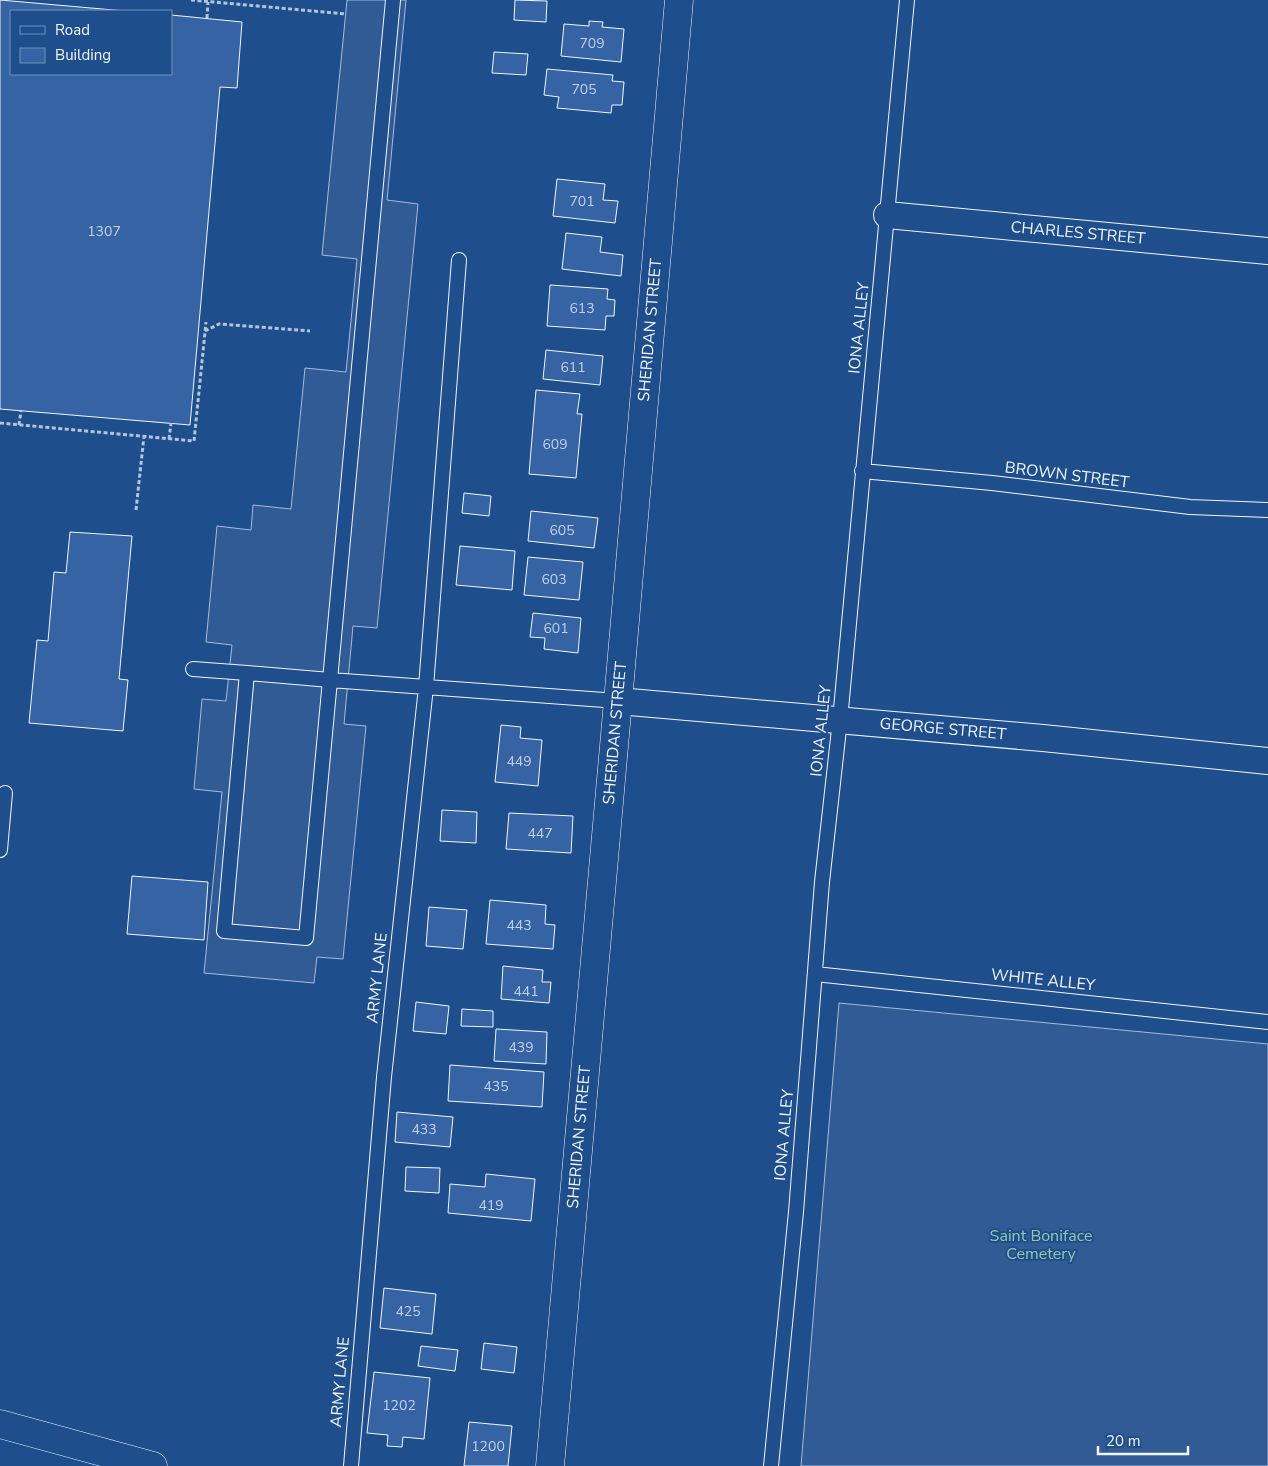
<svg xmlns="http://www.w3.org/2000/svg" width="1268" height="1466" font-family="'Nunito Sans',sans-serif">
  <style>
    .built { fill: #305b95; stroke: #a8bbd7 }
    .building { fill: #3563a3; stroke: #f2f6ff }
    .lines { fill: none; stroke-linecap: round; stroke-linejoin: round }
    .service-casing { stroke: #f2f6ff; stroke-width: 16 }
    .minor-casing { stroke: #f2f6ff; stroke-width: 28 }
    .tertiary-casing { stroke: #f2f6ff; stroke-width: 29 }
    .path { stroke: #b3c4dc; stroke-width: 3; stroke-dasharray: 4 2.5; stroke-linecap: butt }
    .service { stroke: #1f4e8c; stroke-width: 14 }
    .minor { stroke: #1f4e8c; stroke-width: 26 }
    .tertiary { stroke: #1f4e8c; stroke-width: 28 }
    .labels { text-anchor: middle; dominant-baseline: central; stroke-width: 4; stroke-linejoin: round; paint-order: stroke }
    .number-label { font-size: 14px; fill: #c3d1e8 }
    .street-label { font-size: 16px; fill: #f2f6ff; stroke: #1f4e8c }
    .park-label { font-size: 16px; fill: #97c8a6; stroke: #1f4e8c }
  </style>
  <rect width="100%" height="100%" fill="#1f4e8c"/>
  <path class="built" d="M347 0H406L387 200 418 204 377 628 353 626 344 724 366 726 343 959 317 957 314 983 204 973 222 792 194 789 202 699 226 701 232 645 206 642 217 526 251 530 253 505 291 509 305 368 346 372 357 259 322 255Z
    M839 1003 1268 1044V1466H801Z"/>
  <path class="building" d="M0 0 125 11H11V74H171V15L242 22 237 88 220 87 190 425 0 409Z
    M515 0 547 1 546 22 514 20Z
    M589 21 603 22 602 27 624 29 621 62 561 56 564 24 589 26Z
    M494 52 528 54 526 75 492 73Z
    M547 69 613 75 612 81 624 82 622 105H612L611 113 557 108 559 97 544 95Z
    M557 179 605 184 603 200 618 201 615 223 553 216Z
    M566 233 602 237 600 252 623 255 621 276 562 269Z
    M550 285 608 289 607 299 615 300 614 316H606L605 330 547 326Z
    M546 350 603 356 600 385 543 379Z
    M536 390 580 394 577 414H582L576 478 529 474Z
    M464 493 491 496 489 516 462 513Z
    M531 511 598 518 594 548 528 541Z
    M70 532 132 536 119 679 128 680 123 731 29 723 37 640 48 641 54 572 66 573Z
    M460 546 515 551 512 590 456 585Z
    M528 557 583 562 579 600 524 595Z
    M533 613 581 618 578 653 544 649 545 638 530 637Z
    M501 725 521 727 520 738 542 740 538 786 495 782Z
    M442 810 477 812 476 843 440 841Z
    M509 813 573 816 571 853 506 849Z
    M132 876 208 882 204 940 127 934Z
    M490 900 546 905 545 924 555 925 553 949 486 944Z
    M429 907 467 910 463 949 426 946Z
    M503 966 543 970 542 982H551L549 1003 501 999Z
    M416 1002 449 1006 446 1034 413 1031Z
    M462 1009 493 1011V1027L461 1026Z
    M496 1029 547 1032 546 1064 494 1061Z
    M450 1065 544 1072 542 1107 448 1101Z
    M397 1112 453 1117 450 1147 395 1142Z
    M406 1167 440 1168 439 1193 405 1191Z
    M486 1174 535 1179 531 1221 448 1213 450 1184 485 1187Z
    M384 1288 436 1294 432 1334 380 1328Z
    M484 1343 517 1347 514 1373 481 1369Z
    M421 1346 458 1350 455 1371 418 1366Z
    M374 1372 430 1378 424 1439 403 1437 402 1447 387 1446 388 1435 367 1433Z
    M469 1422 512 1426 508 1466H464Z"/>
  <g class="lines">
    <defs>
      <path id="service" d="M393 0 330 680 247 673 224 931 306 938 330 680 618 701
        M862 471 992 483 1190 507 1268 510
        M193 669 247 673
        M0 850 5 793
        M815 974 1268 1022
        M351 1466 384 1077 426 687 459 260
        M771 1466 796 1212 822 882 840 720 907 0"/>
      <path id="minor" d="M887 215 1268 251
        M618 701 1043 738 1268 761"/>
      <path id="tertiary" d="M0 1424 153 1466
        M550 1466 618 701 679 0"/>
    </defs>
    <use href="#service" class="service-casing"/>
    <use href="#minor" class="minor-casing"/>
    <use href="#tertiary" class="tertiary-casing"/>
    <path class="path" d="M191 0 346 14
      M207 18 208 2
      M205 331 219 324 310 331
      M0 423 194 441 206 322
      M19 425 21 411
      M169 439 171 423
      M136 510 144 436"/>
    <use href="#service" class="service"/>
    <use href="#minor" class="minor"/>
    <use href="#tertiary" class="tertiary"/>
  </g>
  <g class="labels">
    <g class="number-label">
      <text x="592" y="43">709</text>
      <text x="584" y="89">705</text>
      <text x="582" y="201">701</text>
      <text x="104" y="231">1307</text>
      <text x="582" y="308">613</text>
      <text x="573" y="367">611</text>
      <text x="555" y="444">609</text>
      <text x="562" y="530">605</text>
      <text x="554" y="579">603</text>
      <text x="556" y="628">601</text>
      <text x="519" y="761">449</text>
      <text x="540" y="833">447</text>
      <text x="519" y="925">443</text>
      <text x="526" y="991">441</text>
      <text x="521" y="1047">439</text>
      <text x="496" y="1086">435</text>
      <text x="424" y="1129">433</text>
      <text x="491" y="1205">419</text>
      <text x="408" y="1311">425</text>
      <text x="399" y="1405">1202</text>
      <text x="488" y="1446">1200</text>
    </g>
    <g class="street-label">
      <text transform="translate(1078 233) rotate(5)">CHARLES STREET</text>
      <text transform="translate(859 328) rotate(-84)">IONA ALLEY</text>
      <text transform="translate(650 330) rotate(-85)">SHERIDAN STREET</text>
      <text transform="translate(1067 475) rotate(7)">BROWN STREET</text>
      <text transform="translate(943 729) rotate(5)">GEORGE STREET</text>
      <text transform="translate(821 731) rotate(-84)">IONA ALLEY</text>
      <text transform="translate(615 733) rotate(-85)">SHERIDAN STREET</text>
      <text transform="translate(377 978) rotate(-84)">ARMY LANE</text>
      <text transform="translate(1043 980) rotate(6)">WHITE ALLEY</text>
      <text transform="translate(784 1135) rotate(-85)">IONA ALLEY</text>
      <text transform="translate(579 1137) rotate(-85)">SHERIDAN STREET</text>
      <text transform="translate(340 1382) rotate(-85)">ARMY LANE</text>
    </g>
    <g class="park-label">
      <text x="1041" y="1236">Saint Boniface<tspan x="1041" dy="18">Cemetery</tspan></text>
    </g>
  </g>
  <rect x="10" y="10" width="162" height="65" fill="#1f4e8c" stroke="#7391ba"/>
  <rect x="20" y="26" width="25" height="8" fill="#1f4e8c" stroke="#7391ba"/>
  <text x="55" y="35" font-size="15" fill="#f2f6ff">Road</text>
  <rect x="20" y="48" width="25" height="15" fill="#3563a3" stroke="#7391ba"/>
  <text x="55" y="60" font-size="15" fill="#f2f6ff">Building</text>
  <path d="M1098 1446v8h90v-8" fill="none" stroke="#f2f6ff" stroke-width="2.5"/>
  <text x="1106" y="1446" font-size="15" fill="#f2f6ff" stroke="#1f4e8c" stroke-width="4" paint-order="stroke">20 m</text>
</svg>
